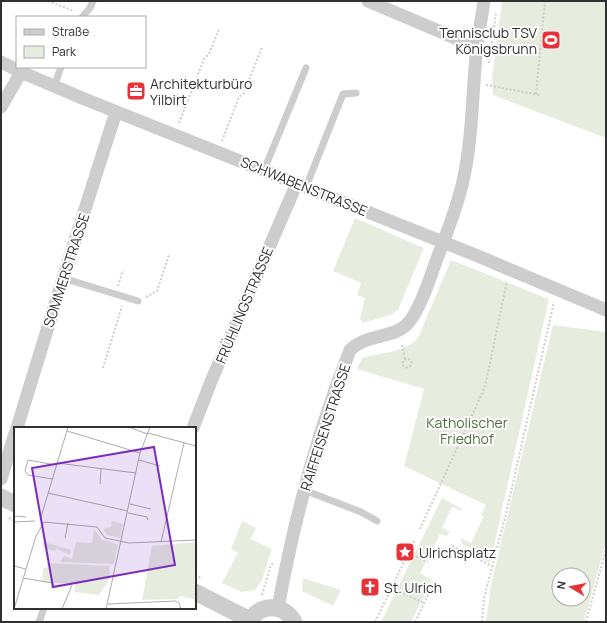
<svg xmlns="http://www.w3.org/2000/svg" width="607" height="623" font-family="Manrope,sans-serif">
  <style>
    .green { fill: #e6edde; fill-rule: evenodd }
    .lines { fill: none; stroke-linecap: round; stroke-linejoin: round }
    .path { stroke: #cdcdcd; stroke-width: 2; stroke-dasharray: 2 2; stroke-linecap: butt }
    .service { stroke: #cdcdcd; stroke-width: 7 }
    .minor { stroke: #cdcdcd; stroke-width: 13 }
    .tertiary { stroke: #cdcdcd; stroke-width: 17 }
    .labels { text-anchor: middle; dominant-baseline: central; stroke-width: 4; stroke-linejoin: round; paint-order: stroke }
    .poi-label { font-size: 14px; fill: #303030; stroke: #fff; text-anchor: start }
    .street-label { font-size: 14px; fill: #303030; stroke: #fff }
    .park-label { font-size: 14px; fill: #516d3c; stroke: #fff }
    .inset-road { fill: none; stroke: #acacac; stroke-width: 1 }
    .view { fill: #7b2cbf; fill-opacity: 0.15; stroke: #7b2cbf; stroke-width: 2 }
    .inset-edge { fill: none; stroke: #303030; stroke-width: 2 }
  </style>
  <rect width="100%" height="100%" fill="#fff"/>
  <path class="green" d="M502 1H606V138L493 95 492 78Z
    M355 218 424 248 398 310 390 315 363 323 360 319 365 298 357 295 361 283 333 271Z
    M451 260 549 299 490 563 470 552 471 549C466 546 460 545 461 538L471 543 484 516 481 515 486 505 404 466 424 389 357 369 362 358C381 352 404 353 418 338Z
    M553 325 606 332V541L584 622H486L491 585ZM559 575H583V599H559Z
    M442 498 462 509 461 511 452 507 442 528 450 532 446 536 440 534 420 573 432 580 411 622H381Z
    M242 521 256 528 251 539 272 549 262 580 255 590 241 592 222 583 238 553 231 549Z
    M303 578 341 590 333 606 302 591Z"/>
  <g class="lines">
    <path class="path" d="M48 1 74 11
      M489 63 496 14
      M486 85 540 95
      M536 94 545 1
      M179 123 204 59 209 54 219 29
      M222 141 239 97 244 93 262 47
      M118 286 123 270
      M146 297 157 291 169 255
      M402 345 405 359
      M402.5 363a4.5 4.5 0 1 1 9 0a4.5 4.5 0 1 1-9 0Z
      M103 368 122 306
      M9 518 15 521
      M420 529 485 387 507 281
      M452 546 492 566
      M409 553 428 562
      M195 575 201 578
      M392 588 424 603
      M262 595 271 565 274 562
      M375 622 415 539
      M415 622 435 581
      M482 622 484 598 506 514 554 302
      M586 622 606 549"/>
    <path class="service" d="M82 17 90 8 93 1
      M54 87 61 67
      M264 170 306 68
      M306 187 343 94 356 93
      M63 278 138 301
      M304 490 361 512 377 521
      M39 622 44 608"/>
    <path class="minor" d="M368 1 467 43 477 45
      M1 62 21 72 82 98 473 254 606 310
      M1 107 21 72
      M17 428 63 278 116 112
      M193 428 212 379 297 183
      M1 479 15 433
      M278 608C294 520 317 433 350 350 367 333 396 339 409 322 420 309 429 281 435 264 445 237 457 209 463 181 473 137 472 91 477 46 479 31 482 16 484 1"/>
    <path class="tertiary" d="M1 497 15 504
      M195 592 250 620
      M250 622C259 602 285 604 294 622"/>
  </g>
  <defs>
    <symbol id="stadium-square" viewBox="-11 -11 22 22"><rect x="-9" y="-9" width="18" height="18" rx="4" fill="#e93137" stroke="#fff"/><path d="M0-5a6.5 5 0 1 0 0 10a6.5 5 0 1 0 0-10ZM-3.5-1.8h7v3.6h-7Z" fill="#fff"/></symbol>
    <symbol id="office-square" viewBox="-11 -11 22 22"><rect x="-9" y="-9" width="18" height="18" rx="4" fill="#e93137" stroke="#fff"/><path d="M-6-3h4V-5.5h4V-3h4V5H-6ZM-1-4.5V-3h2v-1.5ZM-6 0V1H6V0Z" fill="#fff"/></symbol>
    <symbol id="sight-square" viewBox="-11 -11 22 22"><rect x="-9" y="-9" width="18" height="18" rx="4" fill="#e93137" stroke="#fff"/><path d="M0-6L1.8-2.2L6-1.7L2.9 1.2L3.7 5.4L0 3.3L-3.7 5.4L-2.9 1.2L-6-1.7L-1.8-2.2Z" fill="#fff"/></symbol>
    <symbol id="church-square" viewBox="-11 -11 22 22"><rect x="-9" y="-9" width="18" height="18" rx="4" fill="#e93137" stroke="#fff"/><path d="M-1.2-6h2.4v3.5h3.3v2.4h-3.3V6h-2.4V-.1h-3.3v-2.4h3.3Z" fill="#fff"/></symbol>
  </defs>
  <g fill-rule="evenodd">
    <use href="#stadium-square" x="540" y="29" width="22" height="22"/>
    <use href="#office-square" x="125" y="80" width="22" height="22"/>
    <use href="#sight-square" x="394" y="541" width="22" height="22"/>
    <use href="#church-square" x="359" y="576" width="22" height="22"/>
  </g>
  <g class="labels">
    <g class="poi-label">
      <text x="537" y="32" text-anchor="end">Tennisclub TSV<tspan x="537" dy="16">Königsbrunn</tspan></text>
      <text x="150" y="83">Architekturbüro<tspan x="150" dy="16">Yilbirt</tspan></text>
      <text x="419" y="552">Ulrichsplatz</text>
      <text x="384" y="587">St. Ulrich</text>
    </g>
    <g class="street-label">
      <text transform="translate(304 186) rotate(22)">SCHWABENSTRASSE</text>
      <text transform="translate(66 270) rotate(-72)">SOMMERSTRASSE</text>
      <text transform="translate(244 305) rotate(-67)">FRÜHLINGSTRASSE</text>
      <text transform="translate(325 427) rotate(-72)">RAIFFEISENSTRASSE</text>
    </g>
    <g class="park-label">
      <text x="467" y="422">Katholischer<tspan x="467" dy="16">Friedhof</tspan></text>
    </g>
  </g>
  <g transform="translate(14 427)">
    <rect width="182" height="182" fill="#fff"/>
    <path d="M98 94 109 97 106 111 93 108 89 102 97 100ZM80 102 88 113 104 117 100 137 46 135 50 129 58 132 62 115 78 116ZM30 115 57 123 56 128 42 122 41 124 28 120ZM182 115V182L180 172 166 169 165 172 128 173 138 119ZM33 136 95 139 96 151 85 168 61 165V157L28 155 29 141H33Z" fill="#e6edde"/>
    <path class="inset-road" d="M115 0 133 7M53 4 126 26M134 6 182 19M125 33 146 39M43 36 122 46M38 52 14 48 11 44 14 33 42 38M86 57 87 42M34 66 114 84M116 77 137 82M114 86 133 90 134 93M0 89 12 90M182 89V112M27 90 54 0M0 95 21 94M30 95 83 100 91 111 115 116 182 113M51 111 54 96M147 115 170 16M0 139 12 142M9 151 38 156V161M94 177 162 174 165 176 167 182M0 182 22 109 30 95M48 182 58 158M92 182 126 26 136 0"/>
    <path class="view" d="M140 20 161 138 39 160 18 41Z"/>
    <rect width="182" height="182" class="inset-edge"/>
  </g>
  <rect width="607" height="623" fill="none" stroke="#303030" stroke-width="4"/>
  <rect x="16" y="16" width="130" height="52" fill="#ffffff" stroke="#acacac"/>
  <rect x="24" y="29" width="20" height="6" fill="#cdcdcd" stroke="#acacac"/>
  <text x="52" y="36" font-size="12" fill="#303030">Straße</text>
  <rect x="24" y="46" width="20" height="12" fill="#e6edde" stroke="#acacac"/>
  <text x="52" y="56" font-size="12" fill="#303030">Park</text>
  <g transform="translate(571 587) rotate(280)"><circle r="19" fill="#ffffff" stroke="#acacac"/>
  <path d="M0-3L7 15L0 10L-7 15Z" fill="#e93137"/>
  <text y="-6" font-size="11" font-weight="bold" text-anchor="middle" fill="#303030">N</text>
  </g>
</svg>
